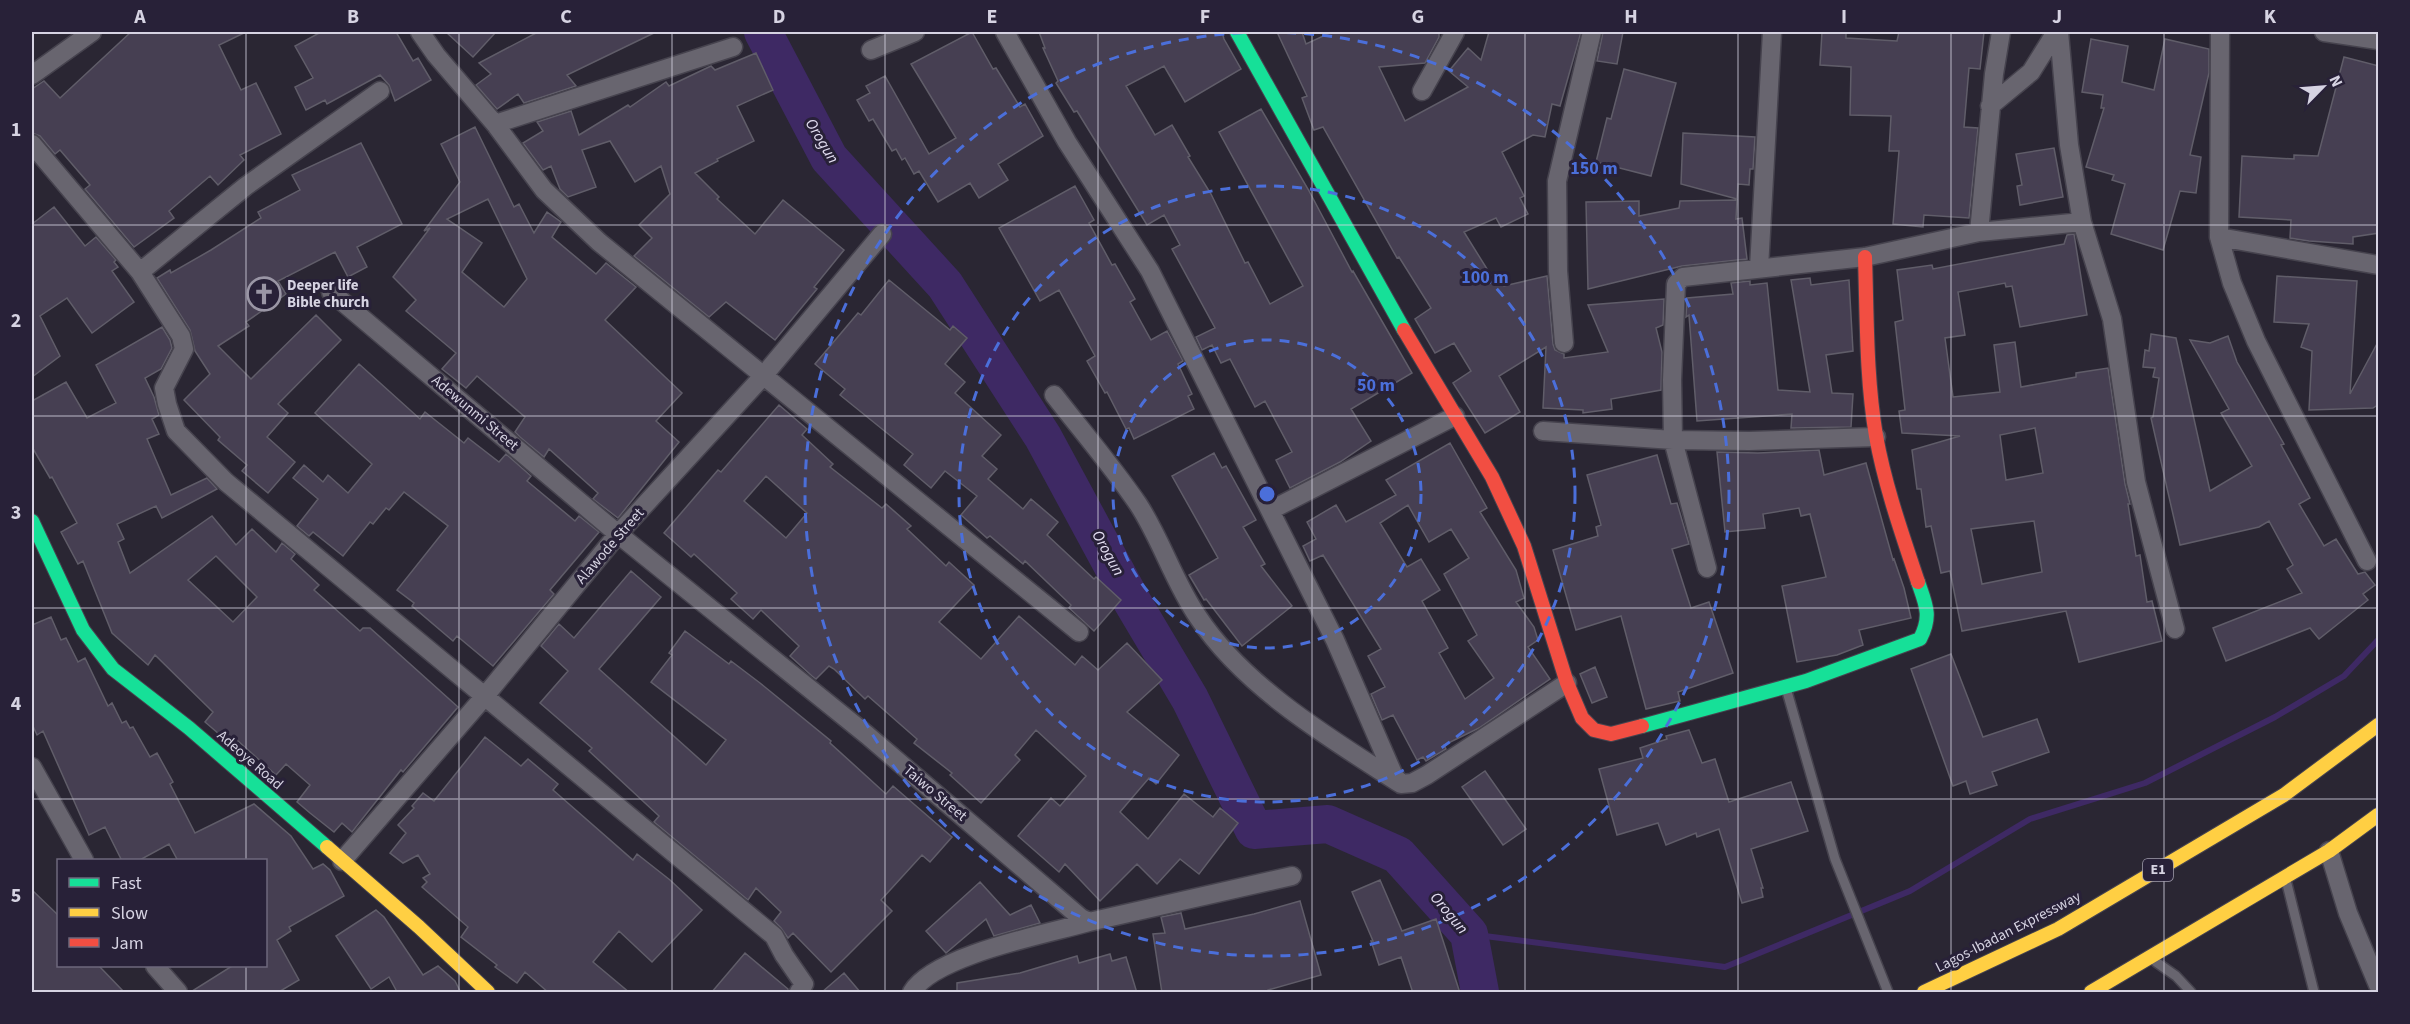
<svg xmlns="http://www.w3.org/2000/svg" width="2410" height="1024" font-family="'Source Sans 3',sans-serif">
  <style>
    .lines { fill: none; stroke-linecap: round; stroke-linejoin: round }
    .stream { stroke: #3e2964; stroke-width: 6 }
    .river { stroke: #3e2964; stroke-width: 38 }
    .building { fill: #463f52; stroke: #605d69; stroke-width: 1.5; fill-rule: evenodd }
    .lane-casing { stroke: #46434e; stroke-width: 12 }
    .street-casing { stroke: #46434e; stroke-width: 21 }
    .fast-casing { stroke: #46434e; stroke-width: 16 }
    .slow-casing { stroke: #46434e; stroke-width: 16 }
    .jam-casing { stroke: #46434e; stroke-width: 16 }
    .lane { stroke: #68656f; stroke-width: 9 }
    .street { stroke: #68656f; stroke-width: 18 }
    .fast { stroke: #16e098; stroke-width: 14 }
    .slow { stroke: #ffcf43; stroke-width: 14 }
    .jam { stroke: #f24e42; stroke-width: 14 }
    .grid { fill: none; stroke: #d6d3e2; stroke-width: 1.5; stroke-opacity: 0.55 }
    .ring { fill: none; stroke: #4b6fda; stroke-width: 3; stroke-dasharray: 10 8 }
    .labels { text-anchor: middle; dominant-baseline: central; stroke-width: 6; stroke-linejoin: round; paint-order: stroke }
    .shield { fill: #282138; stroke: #a29eaf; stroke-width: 1.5 }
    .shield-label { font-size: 14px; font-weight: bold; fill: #d6d3e2 }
    .poi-label { font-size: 15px; font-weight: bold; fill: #d6d3e2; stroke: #282138; text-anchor: start }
    .street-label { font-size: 15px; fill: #d6d3e2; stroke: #282138 }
    .water-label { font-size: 16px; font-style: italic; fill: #e3def2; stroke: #282138 }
    .centre { fill: #4b6fda; stroke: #282138; stroke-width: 3 }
    .ring-label { font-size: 18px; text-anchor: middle; font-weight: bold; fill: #4b6fda; stroke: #282138; stroke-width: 6; stroke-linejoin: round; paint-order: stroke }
    .neatline { fill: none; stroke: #d6d3e2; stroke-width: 2 }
    .grid-label { font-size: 20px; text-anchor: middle; font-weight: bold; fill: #d6d3e2 }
  </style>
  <rect width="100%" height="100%" fill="#2a2633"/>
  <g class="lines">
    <path class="stream" d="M1469 934 1725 967 1910 891 2030 819 2145 783 2275 717 2344 676 2378 640"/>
    <path class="river" d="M763 32 829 158 945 285 1043 437 1130 598 1190 699 1254 830 1328 824 1398 855 1469 934 1480 992"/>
  </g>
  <path class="building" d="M131 32H246L219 45 241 90 256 83 281 134 240 155 244 160 218 185 210 176 169 211 174 218 134 247 85 189 90 185 60 150 55 154 40 136 32 133V89L44 81 60 98Z
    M321 32H396L413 61 418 58 431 80 395 101 389 85 380 75 327 104 325 100 306 110 295 87 313 78 295 46Z
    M446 32H496L473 57Z
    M538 32H656L567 75 576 86 524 103 518 94 497 109 476 85 491 74 479 63Z
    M972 32 993 69 996 68 1020 107 1025 104 1043 136 998 164 1008 180 979 198 970 183 938 202 919 171 914 174 905 158 902 160 896 149 892 151 873 119 869 121 857 100 870 93 866 86 885 76 929 154 956 138 911 64Z
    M1039 32H1222L1224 39 1241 69 1185 102 1164 66 1126 86 1155 135 1172 125 1190 156 1188 157 1211 194 1245 263 1248 262 1270 304 1303 286 1219 132 1261 109 1308 189 1352 272 1353 271 1412 373 1351 409 1371 441 1340 462 1290 488 1276 460 1292 452 1265 401 1255 407 1230 359 1221 363 1212 345 1202 350 1196 337 1215 328 1172 249 1180 245 1164 215 1147 225 1077 111 1074 112 1056 83 1058 81 1043 48H1045Z
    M1277 32H1302L1306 44 1332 32H1439V37L1425 63 1379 67 1405 121 1468 87 1449 71 1468 48 1481 60 1489 32H1581L1560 106 1552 104 1545 137 1533 135 1502 152 1524 196 1520 198 1528 214 1501 227 1496 218 1464 232 1492 277 1497 274 1504 286 1547 276 1553 344 1555 350 1564 354V358L1608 352 1588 305 1664 299 1663 325 1656 328 1662 352 1661 390 1611 399 1612 409 1583 413V410L1543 408 1546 347 1499 376 1520 412 1485 433 1453 383 1471 371 1454 343 1435 353 1415 319 1431 308 1399 257 1397 258 1323 127 1314 130 1302 98 1307 96Z
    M1603 32H1623L1617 64 1597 61Z
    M1822 32H1846V38L1897 41 1899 32H1984L1980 69 1969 68 1964 127 1978 128 1969 218 1924 215 1923 227 1893 224 1899 151H1889L1891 116 1850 115 1851 67 1820 65Z
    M2091 39 2128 46 2122 82 2154 90 2165 39 2209 49V73L2190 155 2201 157 2196 193 2180 191 2163 250 2111 234 2125 184 2112 180 2114 175 2086 167 2104 108H2101L2103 95 2082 92Z
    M756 53 773 90 737 106 754 141 717 159 718 161 695 173 719 197 717 199 755 234 783 200 844 250 814 287 817 289 775 340 726 302 709 317 634 256 652 238 639 225 670 194 661 166 635 182 610 141 582 150 596 187 568 197 560 189 551 166 543 170 523 143 543 131 537 122 571 111 579 135 628 105 630 107 666 82 669 86 711 66 715 70Z
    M2344 57 2379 66V233L2353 237V244L2309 241 2290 238 2291 220 2239 217 2242 156 2294 159V155L2318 156Z
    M1624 69 1676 83 1651 176 1596 162 1607 118 1611 119Z
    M475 127 514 207 519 204 534 233 547 212 561 222 552 237 596 274 606 263 636 287 605 320 682 393 656 421 679 442 618 518 593 499 598 493 549 449 544 457 520 437 515 432 525 417 477 376 466 388 442 369 456 353 406 311 416 300 393 277 430 228 424 231 460 182 441 144ZM488 199 527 279 504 307 462 272 482 243 447 219Z
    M1683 133 1755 137 1753 169H1750L1749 185 1738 184 1737 199 1681 184Z
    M361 143 402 224 357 247 367 267 348 277 335 252 278 281 286 294 246 322 249 326 218 346 251 379 316 315 341 340 278 404 288 413 267 437 295 462 268 493 242 471 247 465 218 440 220 437 184 400 210 374 195 351 190 330 157 278 170 270 171 273 211 250 261 218 258 212 300 190 292 175Z
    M2054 148 2063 197 2020 205 2017 186 2022 185 2016 154Z
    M1075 186 1094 220 1089 223 1112 265 1115 264 1135 299 1130 302 1151 340 1167 331 1183 361 1178 364 1192 394 1188 396 1194 409 1134 439 1129 428 1126 429 1107 392 1105 393 1087 361 1095 356 1059 290 1040 301 999 228Z
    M1737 200 1736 219 1742 218 1747 259 1682 266 1588 289 1586 202 1639 201V216L1679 208 1680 201Z
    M54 207 85 246 96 237 116 260 114 262 118 267 112 271 134 302 92 333 67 298 40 316 60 356 32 377V224Z
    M2074 234 2087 315 2020 327 2012 286 2006 287 2005 283 1958 292 1965 335 1945 338 1953 397 2000 392 1994 345 2015 342 2021 387 2076 377V373L2108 368 2125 484 2130 504H2128L2136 556 2140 555 2147 602 2152 601 2162 641 2079 662 2066 611 1962 631 1950 571 1941 573 1931 526 1926 527 1921 489H1917L1912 450 1960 436 1902 433 1899 411 1905 410 1895 322 1903 320 1897 270 1932 265 1933 269 2064 244 2067 235ZM2035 428 2043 473 2006 480 2000 435ZM2034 521 2042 572 1982 584 1971 529Z
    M2277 276 2357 281 2350 394 2379 340V404L2373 408 2309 410 2312 351 2301 347 2309 324 2274 322Z
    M1810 278 1811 285 1849 280 1853 351 1826 355 1832 393 1853 394 1851 427 1791 428 1792 414 1697 421 1689 315 1686 317 1687 298 1733 294 1731 283 1750 281V285L1767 283 1778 390 1810 392 1791 280Z
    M889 280 950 330 953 326 967 338 945 364 965 382 955 393 1001 435 982 456 997 469 988 479 1023 509 1031 499 1058 522 1047 535 1094 579 1096 577 1121 600 1094 631 1069 608 1071 605 1025 561 1023 564 990 536 987 538 961 515 977 496 945 471 931 488 904 465 913 454 840 395 845 389 815 364 858 313 861 315Z
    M162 327 170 340 172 348 161 369 145 378 154 397 159 415 152 419 159 434 147 439 171 495 207 478 217 489 162 518 156 506 117 524 124 539 118 542 130 573 212 516 236 545 252 529 276 552 282 543 295 554 291 559 319 585 314 590 360 631 363 628H370L458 707 403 772 401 770 352 832 342 823 334 832 310 813 297 802 310 785 286 764 276 775 238 741 233 746 205 722 213 712 155 655 148 665 112 633 83 561 78 564 61 532 77 523 52 477 50 478 32 447V401L66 382 87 418 116 403 96 365ZM216 556 257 597 233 622 188 580Z
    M2151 334 2176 338 2210 491 2252 466 2221 413 2229 409 2190 340 2210 343 2228 336 2237 362 2284 444 2281 445 2310 498 2299 504 2324 546 2336 539 2358 574 2365 572 2375 585 2363 594 2368 600 2319 639 2310 628 2226 661 2213 628 2302 593 2287 569 2293 565 2269 521 2259 527 2180 545 2151 418 2153 417 2159 378 2153 377 2155 368 2143 367 2145 350 2149 351Z
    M359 364 420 419 425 412 464 443 468 438 499 462 506 454 531 476 527 481 575 521 579 516 599 532 550 590 554 594 493 666 457 636 453 641 412 606 414 603 397 590 448 526 404 492 389 510 386 508 373 524 370 522 343 556 313 532 309 536 297 526 318 499 293 478 304 465 323 482 328 475 348 493 372 464 315 413Z
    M779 405 807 429 802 435 833 464 830 467 882 508 886 504 911 526 907 529 946 566 949 562 974 585 939 622 981 659 1019 616 1075 665 1082 656 1098 670 1127 643 1162 680 1127 712 1179 755 1156 784 1149 778 1120 812 1148 839 1184 794 1213 817 1220 808 1238 823 1199 874 1180 859 1157 884 1137 864 1100 901 1065 864 1059 872 1018 836 1051 798 1060 806 1086 776 1036 730 1015 755 1020 760 981 803 950 775 952 773 914 743 917 739 868 696 865 699 834 669 829 666 816 679 812 676 790 656 799 646 761 610 753 619 731 599 737 593 694 554 691 557 664 533 718 470 721 472ZM766 476 807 513 786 538 744 501Z
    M1450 443 1487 508 1480 512 1516 570 1524 598 1516 602 1534 627 1538 640 1528 647 1550 679 1479 728 1444 745 1446 749 1426 761 1423 757 1417 760 1393 715 1382 720 1371 694 1385 687 1368 656 1381 649 1323 555 1310 561 1303 546 1316 539 1307 522 1336 505 1346 522 1396 495 1386 480ZM1408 505 1429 542 1451 529 1469 558 1444 574 1477 635 1468 641 1494 678 1465 699 1439 653 1448 648 1422 601 1440 590 1421 559 1407 567 1380 523Z
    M1819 450 1824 475 1866 463 1893 560 1894 559 1904 588 1911 618 1859 630 1863 645 1837 655 1797 662 1782 586 1826 577 1810 514 1801 516 1799 508 1763 514 1765 528 1725 532 1717 452 1758 453Z
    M1214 453 1222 468 1226 466 1256 520 1243 527 1265 564 1261 566 1292 606 1242 646 1206 599 1204 600 1189 575 1218 558 1172 476Z
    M1657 455 1671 504 1677 503 1689 544 1672 549 1691 608 1709 602 1733 673 1678 692 1680 701 1646 709 1621 616 1576 630 1553 550 1598 536 1596 527 1601 525 1587 475Z
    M631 571 661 597 599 669 706 765 726 740 651 682 672 655 669 653 685 631 729 664 731 661 760 683 831 741 830 743 886 794 893 786 952 837 930 862 922 855 881 900 892 911 831 972 793 933 788 938 781 928 774 921 781 912 756 888 748 900 654 822 659 816 589 751 592 748 540 703 568 671 541 646 559 624 574 638Z
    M51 617 61 640 66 638 78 662 85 658 108 706 112 703 122 723 126 721 130 728 133 727 150 757 157 753 173 782 170 784 195 833 254 804 291 836 313 869 323 864 330 870 344 896 289 927 291 931 277 940 299 980 277 993H189L232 966H266V861H178L169 844 138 861H122L105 827 89 835 43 731 37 735 32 724V625Z
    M1951 654 1983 737 2037 719 2049 752 1992 772 1997 785 1970 794 1966 781 1953 786 1911 669Z
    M1595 667 1607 697 1592 703 1580 674Z
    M1689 730 1702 763 1715 759 1729 802 1791 782 1808 831 1751 849 1763 888H1761L1763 897 1742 903 1719 829 1697 837 1696 833 1666 845 1658 823 1617 835 1599 769 1643 758 1640 748 1667 739 1666 736Z
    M485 737 521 766 528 759 558 784 553 790 633 860 637 854 670 880 702 910 652 962 619 931 593 962 630 993H549L525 972 517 983 495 967 497 965 461 937 468 927 422 887 427 882 423 878 430 874 418 855 403 863 390 853 406 833 398 825 414 808 412 806 423 793 434 801Z
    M1485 771 1526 829 1503 845 1462 787Z
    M1380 880 1402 931 1436 919 1460 993H1413L1401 957 1379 965 1371 941H1373L1352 892Z
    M980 882 1010 915 1031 905 1040 923 994 936 986 919 946 953 926 931Z
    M32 890 58 915V966H99L125 993H32Z
    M1300 901 1321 975 1268 990 1269 993H1162L1153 934 1165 933 1161 917 1181 913 1185 929 1254 914Z
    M376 910 384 917 423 975 438 966 455 981 461 993H392L396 990 389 977 371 989 336 936Z
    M745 953 788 989V993H711Z
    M1110 954 1112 961 1126 957 1137 993H957V983L1020 973 1077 956 1079 963Z
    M844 973 861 993H821Z"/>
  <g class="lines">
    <defs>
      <path id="lane" d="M1786 688 1835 859 1888 992
        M2287 884 2314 992
        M2156 962 2176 976 2191 992"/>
      <path id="street" d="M420 32 436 55 495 124 544 190 599 242 1079 632
        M1005 32 1067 142 1150 271 1335 640 1394 776 1401 784
        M2059 32 2069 145 2082 222 2112 319 2136 482 2175 629
        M2220 32 2219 237 2232 283 2256 341 2367 561
        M2324 32 2378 40
        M871 50 915 32
        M32 75 92 32
        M1422 91 1455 32
        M1990 106 2031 72 2056 32
        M495 124 733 47
        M32 144 140 272 181 336 184 349 164 388 167 404 176 431 226 482 774 936 784 955 804 984 799 992
        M1979 232 1994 74 2001 32
        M2219 237 2378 265
        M1759 268 1772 32
        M140 272 246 186 380 91
        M331 292 618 534 867 735 1081 918 1089 922 1292 876
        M1564 343 1558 271 1557 181 1592 32
        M1054 395C1082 431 1112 466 1138 504 1161 539 1174 582 1198 617 1245 688 1331 739 1401 784L1412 783 1427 775 1567 683
        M1543 431 1673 440 1749 441 1876 437
        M1271 510 1455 416
        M1707 568 1673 440 1672 380 1676 284 1683 277 1865 257 1979 232 2082 222
        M32 767 84 860
        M2329 851 2348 913 2378 985
        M342 861 485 696 618 534 764 375 882 234
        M155 966 178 992
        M912 992C934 955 1047 934 1089 922"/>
      <path id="fast" d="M1237 32 1404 330
        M32 521 83 630 113 669 189 728 327 847
        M1642 726 1806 681 1920 639C1932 616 1926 605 1918 582"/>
      <path id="slow" d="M327 847 419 927 488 992
        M1924 992 2058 929 2284 795 2378 725
        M2091 992 2329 851 2378 815"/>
      <path id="jam" d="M1865 257C1867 317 1866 377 1876 436 1885 486 1902 534 1918 582
        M1404 330 1492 477 1524 546 1567 683 1582 718 1594 730 1611 734 1642 726"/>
    </defs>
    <use href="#lane" class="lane-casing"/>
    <use href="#street" class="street-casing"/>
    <use href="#fast" class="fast-casing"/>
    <use href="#slow" class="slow-casing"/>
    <use href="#jam" class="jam-casing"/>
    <use href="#lane" class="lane"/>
    <use href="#street" class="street"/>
    <use href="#fast" class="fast"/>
    <use href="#slow" class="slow"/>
    <use href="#jam" class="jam"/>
  </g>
  <path class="grid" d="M246 32V860M459 32V992M672 32V992M885 32V992M1098 32V992M1312 32V992M1525 32V992M1738 32V992M1951 32V992M2164 32V992M32 225H2378M32 416H2378M32 608H2378M32 799H2378M246 966V992"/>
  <g class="ring">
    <circle cx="1267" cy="494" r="154"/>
    <circle cx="1267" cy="494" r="308"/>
    <circle cx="1267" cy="494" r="462"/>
  </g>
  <defs>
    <symbol id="church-ring" viewBox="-11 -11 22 22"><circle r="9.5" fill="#282138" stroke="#9a96a5" stroke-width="1.5"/><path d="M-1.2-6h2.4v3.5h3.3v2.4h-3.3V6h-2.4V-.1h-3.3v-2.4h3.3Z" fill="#9a96a5"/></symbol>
  </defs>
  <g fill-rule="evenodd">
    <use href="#church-ring" x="245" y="275" width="38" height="38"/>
  </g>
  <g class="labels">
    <rect class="shield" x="2143" y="859" width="30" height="22" rx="4.5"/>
    <g class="shield-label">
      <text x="2158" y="870">E1</text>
    </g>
    <g class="poi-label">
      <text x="287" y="285">Deeper life<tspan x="287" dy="17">Bible church</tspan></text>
    </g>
    <g class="street-label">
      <text transform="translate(475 413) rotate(40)">Adewunmi Street</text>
      <text transform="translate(610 546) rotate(-49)">Alawode Street</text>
      <text transform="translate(250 760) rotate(41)">Adeoye Road</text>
      <text transform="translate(935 793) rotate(40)">Taiwo Street</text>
      <text transform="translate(2008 932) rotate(-27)">Lagos-Ibadan Expressway</text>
    </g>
    <g class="water-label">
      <text transform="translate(822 141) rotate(59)">Orogun</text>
      <text transform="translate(1108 553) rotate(61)">Orogun</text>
      <text transform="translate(1449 913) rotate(50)">Orogun</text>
    </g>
  </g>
  <circle cx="1267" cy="494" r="9" class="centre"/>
  <g class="ring-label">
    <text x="1594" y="174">150 m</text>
    <text x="1485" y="283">100 m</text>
    <text x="1376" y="391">50 m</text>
  </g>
  <rect width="2410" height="1024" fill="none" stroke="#282138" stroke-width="66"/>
  <rect x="57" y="859" width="210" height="108" fill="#282138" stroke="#6e687c" stroke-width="1.5"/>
  <rect x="69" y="878" width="30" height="9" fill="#16e098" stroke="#6e687c" stroke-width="1.5"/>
  <text x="111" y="889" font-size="18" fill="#d6d3e2">Fast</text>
  <rect x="69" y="908" width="30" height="9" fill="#ffcf43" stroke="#6e687c" stroke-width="1.5"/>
  <text x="111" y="919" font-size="18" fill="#d6d3e2">Slow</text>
  <rect x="69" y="938" width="30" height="9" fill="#f24e42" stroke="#6e687c" stroke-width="1.5"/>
  <text x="111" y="949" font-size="18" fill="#d6d3e2">Jam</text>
  <g transform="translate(2323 87) rotate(65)" stroke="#282138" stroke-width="4.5" paint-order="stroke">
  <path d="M0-4.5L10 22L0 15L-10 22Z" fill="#d6d3e2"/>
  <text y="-9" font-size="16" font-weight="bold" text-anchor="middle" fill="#d6d3e2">N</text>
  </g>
  <rect x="33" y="33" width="2344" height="958" class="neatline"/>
  <g class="grid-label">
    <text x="140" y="23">A</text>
    <text x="353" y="23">B</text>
    <text x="566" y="23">C</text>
    <text x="779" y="23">D</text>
    <text x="992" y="23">E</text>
    <text x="1205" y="23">F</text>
    <text x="1418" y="23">G</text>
    <text x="1631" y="23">H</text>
    <text x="1844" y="23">I</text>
    <text x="2057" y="23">J</text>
    <text x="2270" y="23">K</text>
    <text x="16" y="136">1</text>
    <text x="16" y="327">2</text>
    <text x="16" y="519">3</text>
    <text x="16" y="710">4</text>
    <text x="16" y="902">5</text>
  </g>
</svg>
